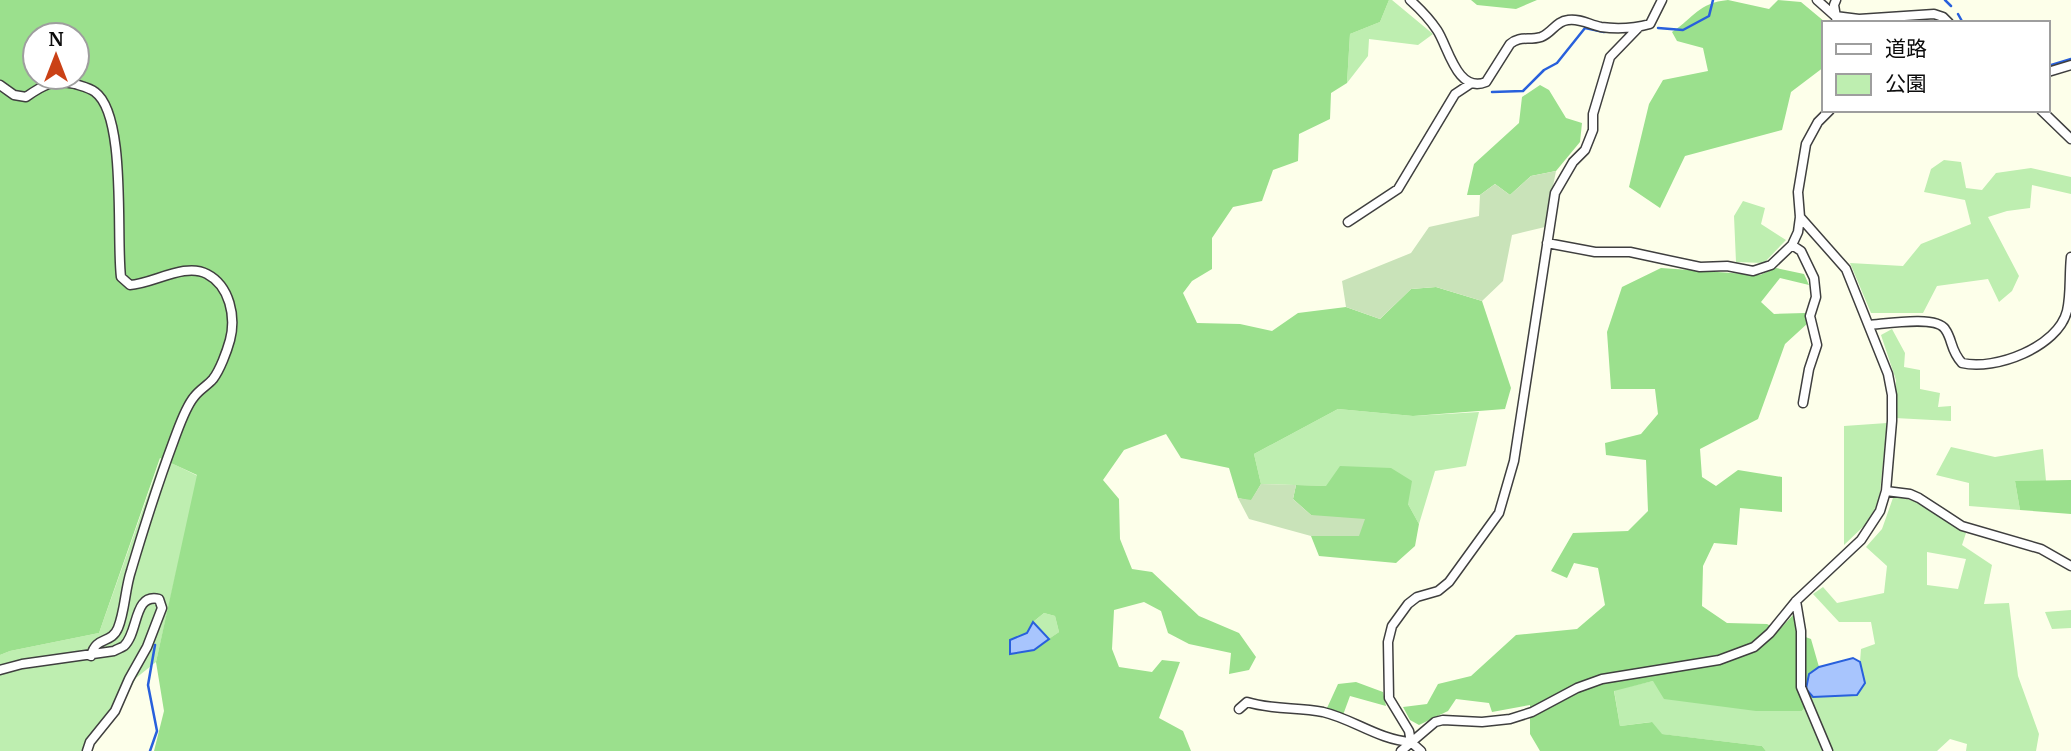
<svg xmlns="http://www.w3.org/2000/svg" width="2071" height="751" font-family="Merriweather,'Noto Sans JP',serif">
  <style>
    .green { fill: #beeeb0; fill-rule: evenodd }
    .forest { fill: #9be08d; fill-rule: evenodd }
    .cemetery { fill: #c9e3b9 }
    .water { fill: #a8c5fd; stroke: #2860dc; stroke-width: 2 }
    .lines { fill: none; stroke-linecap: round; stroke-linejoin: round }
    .stream { stroke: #2860dc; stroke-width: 2.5 }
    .street-casing { stroke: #3f3f3f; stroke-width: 11 }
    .street { stroke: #fff; stroke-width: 8 }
  </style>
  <rect width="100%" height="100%" fill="#fdffea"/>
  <path class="green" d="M1389 0H1392L1433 34 1418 45 1369 39 1368 56 1347 83 1350 34 1380 22Z
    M1944 160 1961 162 1966 188 1982 190 1996 173 2031 168 2071 177V194L2032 185 2030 208 2007 211 1988 217 2019 276 2012 291 1999 302 1988 279 1937 286 1923 313H1871L1850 263 1903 266 1921 244 1971 224 1965 200 1924 192 1931 169Z
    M1743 201 1765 208 1761 224 1786 240 1764 263 1736 262 1734 216Z
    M1892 329 1905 353 1904 367 1920 370V389L1940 393 1938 407 1951 406V421L1895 418 1896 380 1881 335Z
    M1338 409 1413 416 1479 412 1466 466 1435 471 1419 524 1408 504 1326 486 1261 484 1254 454Z
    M1887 423 1879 502 1866 524 1844 545V426Z
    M1951 447 1995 457 2043 449 2046 481H2015L2020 510 1969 506V483L1936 475Z
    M161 458 198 476 156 662 136 678 116 716 93 741 90 751H0V655L10 651 99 633Z
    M1894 495 1923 504 1966 533 1962 545 1992 565 1984 604 2009 603 2018 676 2039 734 2036 751H1966L1967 744 1950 739 1937 751H1766L1762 746 1661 734 1651 722 1620 726 1614 690 1653 681 1802 711 1813 697 1857 695 1865 683 1860 662 1861 649 1875 644 1871 622H1839L1813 594 1823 587 1837 603 1884 593 1887 566 1866 547 1882 529ZM1927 552 1966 559 1958 589 1927 585Z
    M2071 610V628L2052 629 2045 612Z
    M1044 613 1055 616 1059 632 1049 639 1033 622Z"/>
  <path class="forest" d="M0 0H1389L1380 22 1350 34 1347 83 1331 93 1330 119 1299 134 1298 161 1273 170 1262 201 1233 207 1212 238V269L1192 281 1183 293 1197 323 1240 324 1272 331 1298 313 1346 307 1380 319 1411 289 1436 287 1482 301 1511 388 1505 409 1413 416 1338 409 1254 454 1261 484 1251 501 1238 498 1229 468 1181 458 1166 434 1124 450 1103 480 1119 499 1120 539 1132 569 1152 572 1199 616 1239 633 1256 657 1249 670 1229 674 1231 653 1189 644 1168 633 1161 611 1144 602 1114 610 1112 649 1119 667 1152 672 1162 660 1180 662 1159 718 1183 731 1191 751H154L164 711 156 662 197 475 160 458 99 633 10 651 0 655ZM35 35H77V77H35ZM1044 613 1055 616 1059 632 1034 649 1010 640 1027 633 1033 622Z
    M1471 0H1537L1516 9 1477 5Z
    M1728 0 1769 9 1778 0 1801 2 1825 22 1824 67 1791 92 1782 130 1685 156 1660 208 1629 187 1649 104 1663 80 1708 71 1703 48 1677 41 1672 32C1695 17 1698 3 1728 0Z
    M1540 85 1549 90 1566 118 1582 123 1580 142 1556 171 1531 176 1510 195 1495 184 1480 195H1467L1474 164 1519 123 1522 97Z
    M1661 268 1760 275 1776 268 1804 274 1809 285 1780 278 1761 302 1774 314 1805 313 1808 323 1785 344 1758 419 1700 449 1702 477 1716 486 1738 470 1782 477V512L1740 508 1737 545 1714 543 1703 566 1702 606 1727 623 1767 624 1779 630 1794 614 1797 634 1811 639 1819 667 1809 674 1806 689 1813 697 1802 711H1756L1664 699 1653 681 1614 691 1620 726 1652 722 1662 734 1762 746 1766 751H1540L1530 734V705L1492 712 1489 703 1456 699 1448 711 1419 725 1410 720 1403 707 1427 704 1438 684 1471 676 1516 635 1577 629 1605 605 1598 568 1574 563 1567 578 1551 571 1573 533 1628 531 1648 511 1646 460 1606 455 1605 443 1641 434 1658 414 1655 389H1611L1607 332 1622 287Z
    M1340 466 1391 468 1412 481 1408 504 1419 524 1415 546 1396 563 1319 556 1311 536H1359L1311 515 1293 499 1296 485 1326 486Z
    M2071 480V514L2020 510 2015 481Z
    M1356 682 1383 692 1386 706 1350 696 1343 715 1327 708 1338 684Z"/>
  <path class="cemetery" d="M1556 171 1545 227 1512 235 1503 281 1482 301 1436 287 1411 289 1380 319 1346 307 1342 281 1411 253 1429 227 1479 216 1480 195 1495 184 1510 195 1531 176Z
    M1261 484 1296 485 1293 499 1311 515 1365 519 1359 536H1311L1249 519 1238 498 1251 500Z"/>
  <path class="water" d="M1033 622 1049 639 1034 650 1010 654V640L1027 633Z
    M1853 658 1860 662 1865 683 1857 695 1813 697 1806 689 1809 674 1819 667Z"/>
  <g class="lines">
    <path class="stream" d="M1945 0 1951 6
      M1958 14 1963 23
      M1658 28 1683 30 1709 16 1713 0
      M2048 66 2071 59
      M1492 92 1523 91 1544 70 1557 63 1585 28 1604 32 1612 31
      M150 751 157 731 148 685 155 645"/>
    <defs>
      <path id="street" d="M1410 0C1420 9 1429 18 1437 30 1448 46 1457 94 1486 82L1510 44C1520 35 1529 41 1541 37 1552 33 1556 21 1568 20 1580 18 1590 25 1601 27 1616 29 1635 28 1650 24L1662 0
        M1817 0 1835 16 1859 19 1934 14 1943 17 1949 23
        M1836 0 1834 5 1837 23
        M2048 72 2071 65
        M0 85 14 95 26 97C43 85 53 79 75 84 81 86 90 88 95 92 127 115 116 238 121 277L130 285C153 284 185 262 207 274 230 286 236 317 230 340 227 351 220 370 213 379 208 385 199 390 194 397 185 408 179 427 174 440 158 483 144 527 131 571 125 589 125 611 118 628 111 645 96 635 91 656
        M2041 110 2071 139
        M1348 222 1398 189 1455 94 1470 84
        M1547 243 1595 252H1630L1700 267 1727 266 1753 271 1771 265 1792 245 1798 232 1800 217 1798 192 1806 144 1818 122 1830 110
        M1792 245 1801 251 1814 278 1816 297 1810 316 1817 345 1809 369 1803 403
        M1869 325C1885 324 1936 315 1945 329 1953 340 1950 350 1962 363 1995 371 2058 347 2067 311 2071 294 2069 275 2071 257
        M1886 491 1910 494 1919 498 1962 526 2041 549 2071 566
        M1796 601 1801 631V687L1828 751
        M0 670 22 664 114 651C117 649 121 648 124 646 139 632 133 593 159 599L162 608 147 647 129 679 115 711 90 742 87 751
        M1239 709 1247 702C1272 710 1297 707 1323 712 1353 719 1379 740 1411 742
        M1401 751 1435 722 1443 720 1482 722 1510 719 1532 712 1577 688 1602 679 1719 660 1754 647 1770 633 1796 601 1861 540 1880 511 1886 491 1892 421V395L1888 374 1846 269 1800 217
        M1421 751 1411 742 1409 731 1389 698 1388 642 1392 626 1408 604 1417 597 1438 591 1449 582 1499 513 1514 461 1555 193 1573 162 1585 150 1593 130V114L1610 57 1639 27"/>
    </defs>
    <use href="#street" class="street-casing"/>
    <use href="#street" class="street"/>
  </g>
  <rect x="1822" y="21" width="228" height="91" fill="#ffffff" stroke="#9e9e9e" stroke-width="2"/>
  <rect x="1836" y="44" width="35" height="10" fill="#ffffff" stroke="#9e9e9e" stroke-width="2"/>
  <text x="1885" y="56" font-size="21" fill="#0c0c0c">道路</text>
  <rect x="1836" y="74" width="35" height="21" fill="#beeeb0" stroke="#9e9e9e" stroke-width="2"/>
  <text x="1885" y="91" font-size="21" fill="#0c0c0c">公園</text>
  <g transform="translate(56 56)"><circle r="33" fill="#ffffff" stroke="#9e9e9e" stroke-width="2"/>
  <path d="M0-5L12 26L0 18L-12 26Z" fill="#ca4116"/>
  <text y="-10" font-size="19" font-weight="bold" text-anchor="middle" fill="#0c0c0c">N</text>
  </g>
</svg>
